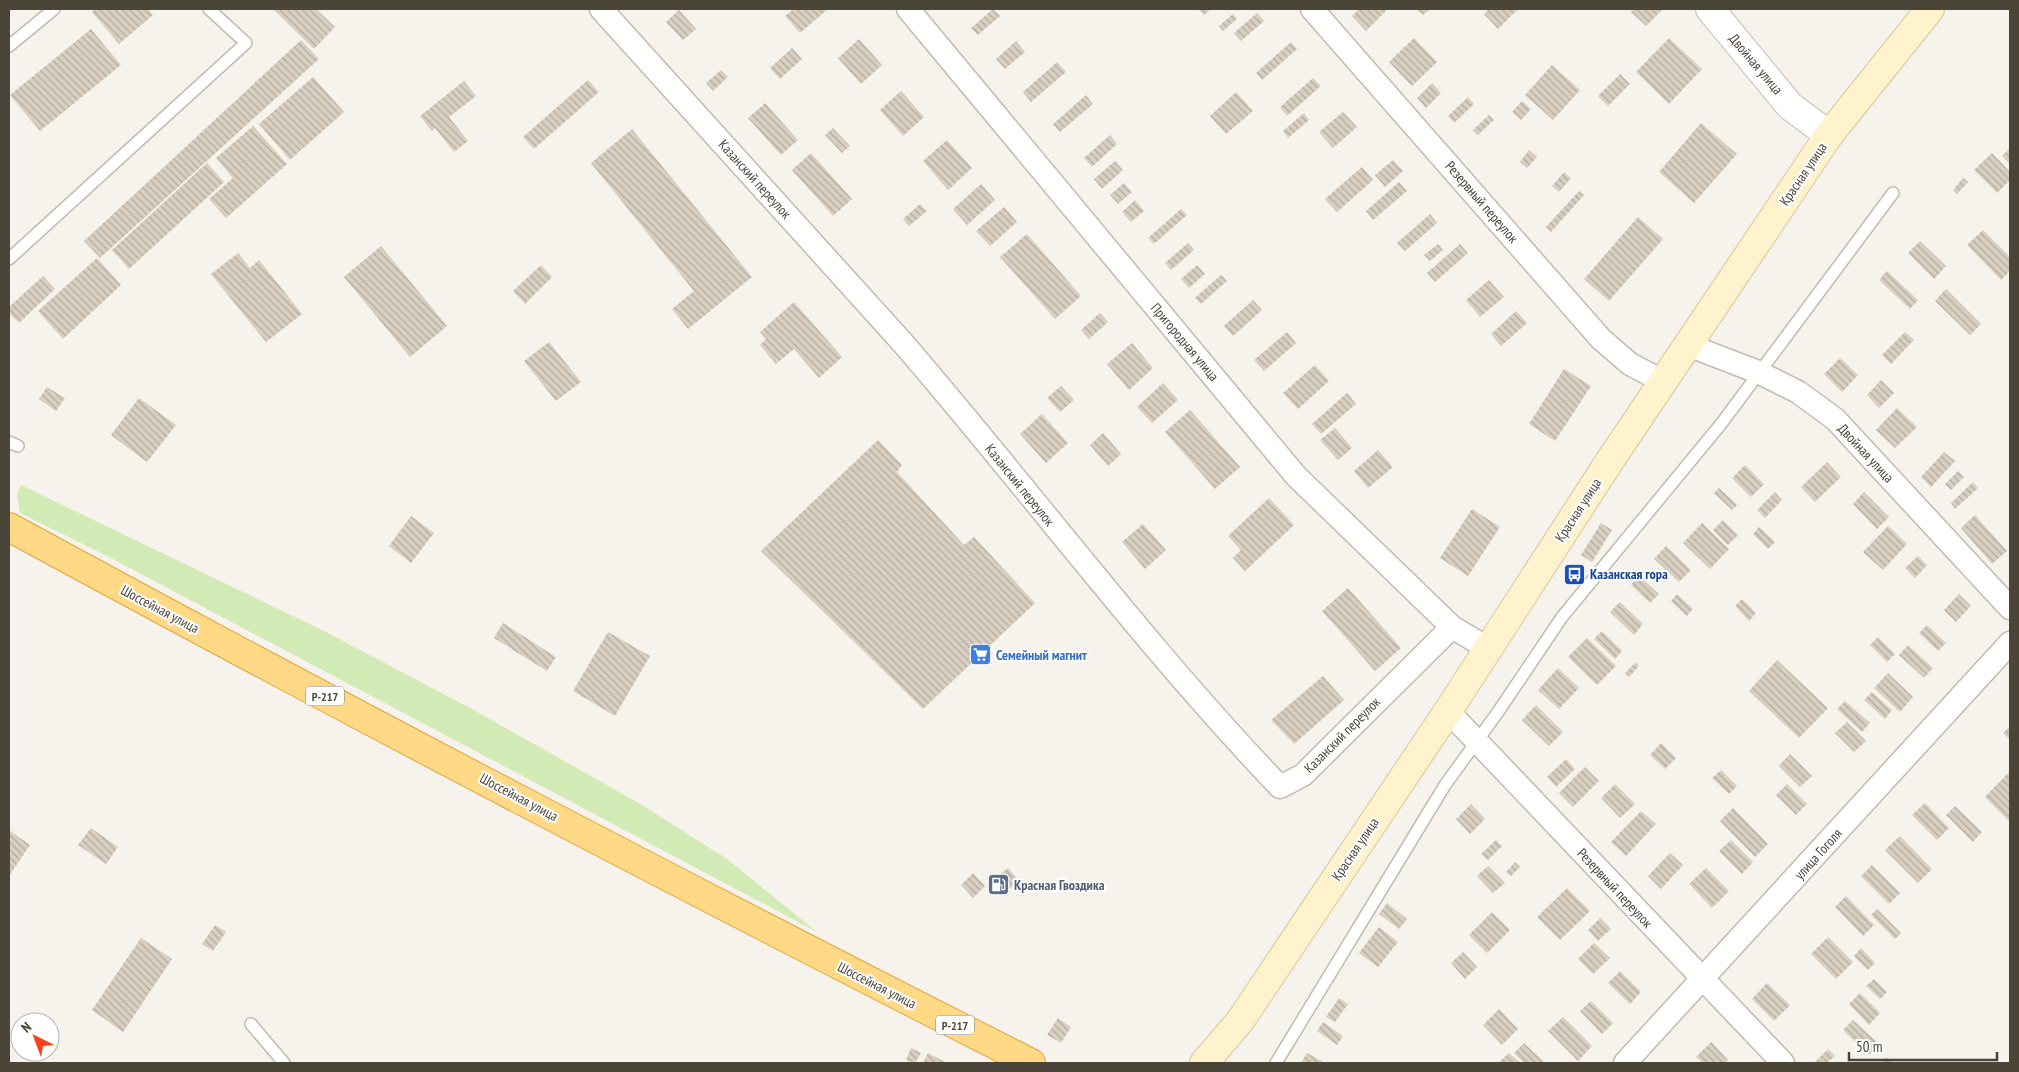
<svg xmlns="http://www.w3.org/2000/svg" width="2019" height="1072" font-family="'PT Sans Narrow',sans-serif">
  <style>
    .green { fill: #d2eab5 }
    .building { fill: url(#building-back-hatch) }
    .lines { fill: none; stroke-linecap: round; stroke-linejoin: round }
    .service-casing { stroke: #c2bbae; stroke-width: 14 }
    .minor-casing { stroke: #c2bbae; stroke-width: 25 }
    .tertiary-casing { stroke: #c2bbae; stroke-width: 30 }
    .secondary-casing { stroke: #d6c79b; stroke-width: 30 }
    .trunk-casing { stroke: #e0a43c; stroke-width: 30 }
    .service { stroke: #fff; stroke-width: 11 }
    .minor { stroke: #fff; stroke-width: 22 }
    .tertiary { stroke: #fff; stroke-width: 28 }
    .secondary { stroke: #fff3cd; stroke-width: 28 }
    .trunk { stroke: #ffd985; stroke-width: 28 }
    .labels { text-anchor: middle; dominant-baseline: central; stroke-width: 4; stroke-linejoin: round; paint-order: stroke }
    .shield { fill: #fff; stroke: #817c74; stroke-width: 1 }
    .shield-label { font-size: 12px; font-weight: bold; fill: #4b4439 }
    .street-label { font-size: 14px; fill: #4b4439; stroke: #fff }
    .transit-label { font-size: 14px; font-weight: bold; fill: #164399; stroke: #fff; text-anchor: start }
    .shop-label { font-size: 14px; font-weight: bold; fill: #366cbe; stroke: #fff; text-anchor: start }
    .service-label { font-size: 14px; font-weight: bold; fill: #4e5e75; stroke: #fff; text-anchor: start }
  </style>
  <defs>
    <pattern id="building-back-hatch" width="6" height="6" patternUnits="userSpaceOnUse" patternTransform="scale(1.25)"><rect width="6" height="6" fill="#d8cfc1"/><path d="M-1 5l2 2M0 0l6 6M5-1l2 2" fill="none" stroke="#b1aa9e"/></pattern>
  </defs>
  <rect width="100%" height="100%" fill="#f6f3ec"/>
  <path class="green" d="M21 485 326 632 472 709 642 805 727 859 817 932 107 556 20 513 17 494Z"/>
  <path class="building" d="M96 9H148L153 15 119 44 92 12Z
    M273 9H316L335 27 314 49Z
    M794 9H828L800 33 785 16Z
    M993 9 1000 16 978 35 971 28Z
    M1198 9H1211L1204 15Z
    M1359 9H1384L1386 11 1366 31 1352 16Z
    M1416 9H1430L1423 15Z
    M1489 9H1518L1498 29 1484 14Z
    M1634 9H1663L1646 26 1631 12Z
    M679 10 696 29 683 40 666 22Z
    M1257 13 1264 21 1241 41 1234 33Z
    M1233 14 1237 19 1223 31 1219 26Z
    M91 29 121 65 40 131 10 95Z
    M1414 38 1437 62 1412 86 1389 62Z
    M1669 38 1702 69 1669 104 1636 72Z
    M859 39 882 65 861 84 838 58Z
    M301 40 319 59 100 258 84 241Z
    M1016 41 1025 52 1005 69 996 59Z
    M1291 42 1297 49 1262 80 1256 73Z
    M792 48 802 59 780 79 770 68Z
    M1057 62 1066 72 1031 102 1023 92Z
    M1552 65 1580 90 1553 120 1525 95Z
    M721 70 728 77 713 91 706 83Z
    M1620 74 1630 84 1608 106 1598 96Z
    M313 77 344 112 290 160 259 124Z
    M1313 78 1321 86 1287 116 1280 107Z
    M588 80 599 92 534 149 523 137Z
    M464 81 476 96 449 117 468 141 454 152 435 128 432 131 420 116Z
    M1432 83 1441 93 1426 108 1417 98Z
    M901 91 924 117 903 136 880 110Z
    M1236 92 1253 111 1226 134 1210 116Z
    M1086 95 1093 104 1060 132 1053 124Z
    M1468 97 1474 104 1454 123 1448 116Z
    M1522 101 1531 109 1521 120 1512 112Z
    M765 103 798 140 781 155 748 118Z
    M1343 112 1357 127 1333 148 1319 132Z
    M1304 113 1309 120 1288 138 1283 131Z
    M1489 115 1494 120 1478 135 1473 130Z
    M1701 123 1737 154 1694 203 1659 172Z
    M253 126 287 164 226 218 209 199 233 178 216 158Z
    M833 128 850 146 842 153 825 135Z
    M632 129 752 277 688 329 672 309 694 291 591 163Z
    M1110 135 1117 144 1092 167 1084 158Z
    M947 140 972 168 948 190 923 161Z
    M2010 148V164L2002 156Z
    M1529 150 1537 157 1527 168 1520 162Z
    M811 153 852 199 833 216 792 170Z
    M1992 153 2010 172V180L1997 193 1974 170Z
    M1393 160 1403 171 1385 187 1375 175Z
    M1115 161 1123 170 1102 189 1094 179Z
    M207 163 224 182 129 269 112 250Z
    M1362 167 1373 180 1337 212 1325 199Z
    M1564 172 1571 178 1559 192 1552 186Z
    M1963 178 1968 182 1957 194 1953 190Z
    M1399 182 1407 191 1373 220 1366 211Z
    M1124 183 1132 192 1118 204 1110 195Z
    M981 184 995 200 967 225 953 209Z
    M1579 191 1584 195 1551 232 1546 227Z
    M1135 200 1144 211 1131 222 1122 212Z
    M920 204 927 211 909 226 903 219Z
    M1004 207 1017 222 990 246 976 231Z
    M1181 209 1187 215 1154 244 1148 238Z
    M1430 214 1437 223 1405 251 1397 243Z
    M1638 217 1663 239 1609 301 1584 279Z
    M1983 230 2010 257V271L2001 280 1967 245Z
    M1027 234 1081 296 1055 319 1000 257Z
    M1920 241 1946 266 1934 279 1908 253Z
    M1188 243 1194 250 1171 270 1165 263Z
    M1438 244 1443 250 1430 261 1424 255Z
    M1460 244 1468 253 1435 282 1427 273Z
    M381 246 447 326 410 357 344 277Z
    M238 253 250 268 259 260 302 314 266 342 211 274Z
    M97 258 121 285 63 339 38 311Z
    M541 265 552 277 525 304 513 291Z
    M1197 265 1205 274 1189 288 1181 279Z
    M1887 271 1918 300 1910 309 1879 280Z
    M1221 275 1227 281 1201 304 1195 298Z
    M43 276 55 289 19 323 9 313V307Z
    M1489 280 1504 297 1480 317 1466 300Z
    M1946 289 1981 324 1970 335 1935 301Z
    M1253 300 1262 310 1233 336 1224 326Z
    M794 302 842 357 819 378 794 349 776 364 760 345 766 339 760 332Z
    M1516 311 1527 323 1501 346 1491 334Z
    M1100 313 1108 322 1089 339 1081 330Z
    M1287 332 1296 343 1264 371 1254 360Z
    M1905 332 1914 340 1891 364 1882 355Z
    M549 342 581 382 556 401 524 361Z
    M1132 343 1153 368 1129 390 1107 364Z
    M1840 358 1858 375 1842 392 1824 374Z
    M1315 365 1329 381 1298 409 1283 393Z
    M1564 369 1591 386 1555 441 1529 424Z
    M1881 380 1894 393 1879 408 1867 395Z
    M1163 383 1178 400 1152 423 1137 407Z
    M1061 386 1074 400 1060 412 1047 398Z
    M47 387 65 398 56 411 39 399Z
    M1347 393 1356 404 1321 434 1312 424Z
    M139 398 176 425 147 462 111 435Z
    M1897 408 1917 427 1895 448 1876 430Z
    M1190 410 1240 467 1215 489 1165 432Z
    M1042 414 1068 443 1046 463 1020 434Z
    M1335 428 1352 448 1338 460 1320 440Z
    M1103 433 1121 454 1108 466 1090 445Z
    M878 440 902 465 897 472 964 545 974 537 1035 603 923 709 761 551Z
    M1378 450 1393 467 1368 488 1354 471Z
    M1944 452 1955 461 1931 487 1921 477Z
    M1827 462 1841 477 1815 502 1801 487Z
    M1745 465 1764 484 1751 497 1732 478Z
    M1958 471 1964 477 1951 490 1945 484Z
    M1973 482 1978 488 1955 509 1951 503Z
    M1719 488 1737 505 1732 510 1714 493Z
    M1775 492 1782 500 1765 518 1757 510Z
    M1864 492 1889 517 1877 529 1853 504Z
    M1269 498 1294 525 1245 571 1233 558 1241 550 1228 536Z
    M1472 509 1500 527 1468 576 1440 558Z
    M1975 515 2007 551 1992 564 1961 528Z
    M411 516 434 533 411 563 389 546Z
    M1723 520 1738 535 1728 545 1713 530Z
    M1601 523 1612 530 1592 562 1581 555Z
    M1702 523 1729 549 1710 569 1683 543Z
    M1143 524 1166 550 1145 569 1122 542Z
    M1888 526 1907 544 1883 570 1863 552Z
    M1759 527 1775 542 1768 549 1753 534Z
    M1666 546 1691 570 1679 582 1654 559Z
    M1918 556 1927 565 1915 578 1905 568Z
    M1639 576 1659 594 1650 603 1631 585Z
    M1348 588 1401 648 1375 671 1322 611Z
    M1677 594 1693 609 1687 616 1671 601Z
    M1959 594 1971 606 1956 622 1944 610Z
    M1742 599 1756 613 1749 621 1735 606Z
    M1620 602 1643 624 1634 635 1610 612Z
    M503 623 556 657 547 671 494 638Z
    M1927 625 1946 643 1938 651 1919 633Z
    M1602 631 1622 651 1615 659 1594 639Z
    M608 632 650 656 615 716 573 691Z
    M1878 637 1895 654 1887 662 1870 645Z
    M1587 638 1616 666 1597 685 1568 657Z
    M1908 645 1933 668 1924 678 1899 655Z
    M1777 660 1828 708 1799 738 1749 691Z
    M1636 662 1639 666 1629 677 1625 673Z
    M1558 668 1579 688 1559 709 1538 690Z
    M1888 673 1913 697 1900 712 1874 688Z
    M1323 676 1344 700 1294 744 1271 720Z
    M1872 692 1892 710 1885 719 1864 700Z
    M1845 701 1870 723 1862 732 1837 709Z
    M1536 705 1563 732 1549 746 1522 720Z
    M1847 722 1866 741 1854 752 1835 733Z
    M2010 726V740L2003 733Z
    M1661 743 1676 758 1665 769 1650 755Z
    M1790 754 1812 776 1800 787 1779 766Z
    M1566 759 1575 769 1556 787 1547 777Z
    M1585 767 1599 781 1573 807 1559 793Z
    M1721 770 1737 786 1729 794 1712 778Z
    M2010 771V822L1985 797Z
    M1615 784 1635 804 1620 818 1601 798Z
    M1787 784 1807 804 1796 815 1776 795Z
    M1925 803 1949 828 1937 840 1912 815Z
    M1471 804 1485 819 1470 834 1456 819Z
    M1955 806 1982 832 1973 842 1946 815Z
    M1733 808 1768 844 1755 857 1720 821Z
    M1641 811 1656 824 1626 856 1611 842Z
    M91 828 118 847 106 864 78 845Z
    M9 830 30 845 9 876Z
    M1900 836 1932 869 1918 883 1885 850Z
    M1496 840 1502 846 1488 860 1481 854Z
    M1731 840 1753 862 1742 874 1719 851Z
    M1670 853 1683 865 1661 889 1648 876Z
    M1515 862 1520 867 1511 876 1506 872Z
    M1872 865 1900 893 1889 904 1861 876Z
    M1488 866 1505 883 1493 893 1477 876Z
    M1008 868 1019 881 1010 889 998 876Z
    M1706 868 1729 891 1712 908 1689 884Z
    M973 873 985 886 973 898 961 885Z
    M1567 888 1590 911 1560 940 1537 917Z
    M1846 896 1874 925 1863 936 1835 907Z
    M1387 903 1407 919 1399 929 1379 914Z
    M1877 909 1901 933 1895 939 1871 915Z
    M1492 912 1510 930 1487 953 1469 935Z
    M1600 918 1611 929 1598 941 1588 930Z
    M215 925 226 932 213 951 202 944Z
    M1379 927 1398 942 1378 967 1359 953Z
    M1828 937 1853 962 1836 979 1811 954Z
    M141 938 172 959 123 1032 92 1010Z
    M1594 943 1610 958 1593 974 1578 959Z
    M1861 948 1875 963 1868 970 1854 956Z
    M1463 952 1477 967 1465 979 1451 963Z
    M1620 971 1641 992 1630 1004 1608 983Z
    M1874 979 1887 992 1880 999 1866 986Z
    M1767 983 1790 1005 1774 1021 1752 999Z
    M1860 993 1880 1013 1869 1025 1849 1004Z
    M1339 998 1348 1004 1335 1022 1326 1017Z
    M1591 1001 1613 1023 1602 1034 1580 1011Z
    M1499 1009 1518 1029 1502 1045 1483 1025Z
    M1563 1017 1592 1046 1578 1061 1548 1031Z
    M1058 1018 1071 1027 1061 1043 1047 1035Z
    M1853 1020 1879 1044 1869 1055 1843 1030Z
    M1323 1022 1343 1036 1337 1045 1317 1031Z
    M1711 1042 1728 1060 1725 1063H1703L1696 1057Z
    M1524 1043 1545 1063H1524L1514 1053Z
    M911 1048 921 1053 915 1063 906 1060Z
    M1828 1049 1835 1056 1827 1063H1814Z
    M928 1053 947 1063H923Z
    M1307 1053 1325 1063H1301Z
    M1509 1053 1520 1063H1498Z
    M1886 1057 1894 1063H1881Z"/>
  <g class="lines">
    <defs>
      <path id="service" d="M9 46 54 9
        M9 259 246 43 209 9
        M9 442 18 446
        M251 1024 284 1063
        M1276 1063 1445 785 1498 712 1562 617 1721 424 1893 193"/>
      <path id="minor" d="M601 9 902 342C1029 489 1145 646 1280 787L1303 775 1452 627
        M908 9 1296 476 1452 627 1489 649
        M1312 9 1601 339 1630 364 1664 382
        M1688 345 1758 372 1798 392 1835 419 2010 608
        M1448 711 1783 1063
        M1625 1063 2010 643"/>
      <path id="tertiary" d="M1710 9 1790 106 1829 135"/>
      <path id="secondary" d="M1204 1063 1240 1021 1448 711 1609 462 1829 135 1930 9"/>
      <path id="trunk" d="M9 527C347 711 688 889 1031 1063"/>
    </defs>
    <use href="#service" class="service-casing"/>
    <use href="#minor" class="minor-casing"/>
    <use href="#tertiary" class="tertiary-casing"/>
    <use href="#secondary" class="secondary-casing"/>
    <use href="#trunk" class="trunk-casing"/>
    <use href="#service" class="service"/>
    <use href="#minor" class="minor"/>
    <use href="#tertiary" class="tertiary"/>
    <use href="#secondary" class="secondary"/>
    <use href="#trunk" class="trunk"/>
  </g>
  <defs>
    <symbol id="bus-square" viewBox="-11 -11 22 22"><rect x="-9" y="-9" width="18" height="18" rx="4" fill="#1a4fb4" stroke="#fff"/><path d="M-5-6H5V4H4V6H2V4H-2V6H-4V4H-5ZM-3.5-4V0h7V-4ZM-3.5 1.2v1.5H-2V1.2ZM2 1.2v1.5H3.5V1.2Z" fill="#fff"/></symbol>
    <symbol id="supermarket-square" viewBox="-11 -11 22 22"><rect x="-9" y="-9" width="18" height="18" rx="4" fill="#3f7fe0" stroke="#fff"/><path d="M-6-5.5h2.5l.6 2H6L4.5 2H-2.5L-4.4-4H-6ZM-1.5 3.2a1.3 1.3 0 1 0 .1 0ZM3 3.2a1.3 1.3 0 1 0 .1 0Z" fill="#fff"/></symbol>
    <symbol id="fuel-square" viewBox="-11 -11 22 22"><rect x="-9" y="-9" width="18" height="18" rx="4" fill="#5c6f8a" stroke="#fff"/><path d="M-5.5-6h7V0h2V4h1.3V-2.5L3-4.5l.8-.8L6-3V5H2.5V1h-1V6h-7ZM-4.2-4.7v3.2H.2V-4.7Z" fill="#fff"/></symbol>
  </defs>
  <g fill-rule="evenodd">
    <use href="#bus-square" x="1562" y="562" width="25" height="25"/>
    <use href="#supermarket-square" x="968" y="642" width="25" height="25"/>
    <use href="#fuel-square" x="986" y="872" width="25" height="25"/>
  </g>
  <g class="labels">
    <g class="shield">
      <rect x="306" y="686.5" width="38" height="19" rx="4"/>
      <rect x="936" y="1015.5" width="38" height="19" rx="4"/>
    </g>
    <g class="shield-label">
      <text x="325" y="696">Р-217</text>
      <text x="955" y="1025">Р-217</text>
    </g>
    <g class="street-label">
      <text transform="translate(1756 64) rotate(50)">Двойная улица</text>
      <text transform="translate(1803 174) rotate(-56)">Красная улица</text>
      <text transform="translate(755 179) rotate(48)">Казанский переулок</text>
      <text transform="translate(1482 202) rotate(49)">Резервный переулок</text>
      <text transform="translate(1185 342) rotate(50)">Пригородная улица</text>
      <text transform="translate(1866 453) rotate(47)">Двойная улица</text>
      <text transform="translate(1020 485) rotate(51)">Казанский переулок</text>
      <text transform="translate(1578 510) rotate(-57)">Красная улица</text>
      <text transform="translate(160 609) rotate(28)">Шоссейная улица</text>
      <text transform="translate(1342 735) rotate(-45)">Казанский переулок</text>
      <text transform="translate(519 797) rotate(28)">Шоссейная улица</text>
      <text transform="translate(1355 849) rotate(-56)">Красная улица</text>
      <text transform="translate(1818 854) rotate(-48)">улица Гоголя</text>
      <text transform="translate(1615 888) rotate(47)">Резервный переулок</text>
      <text transform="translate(877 985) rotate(27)">Шоссейная улица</text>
    </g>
    <g class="transit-label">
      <text x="1590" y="574">Казанская гора</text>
    </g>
    <g class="shop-label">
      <text x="996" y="655">Семейный магнит</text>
    </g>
    <g class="service-label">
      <text x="1014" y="885">Красная Гвоздика</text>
    </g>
  </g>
  <rect width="2019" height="1072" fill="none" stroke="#4b4439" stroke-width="20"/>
  <g transform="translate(35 1037) rotate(318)"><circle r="24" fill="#ffffff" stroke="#b7b4b0"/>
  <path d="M0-4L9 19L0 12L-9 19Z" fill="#fc3f1d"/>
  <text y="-8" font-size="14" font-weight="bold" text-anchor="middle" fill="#4b4439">N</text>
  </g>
  <path d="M1849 1052v8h148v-8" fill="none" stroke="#4b4439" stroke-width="2.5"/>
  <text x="1856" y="1052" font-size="15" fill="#4b4439" stroke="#ffffff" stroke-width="4" paint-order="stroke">50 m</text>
</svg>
